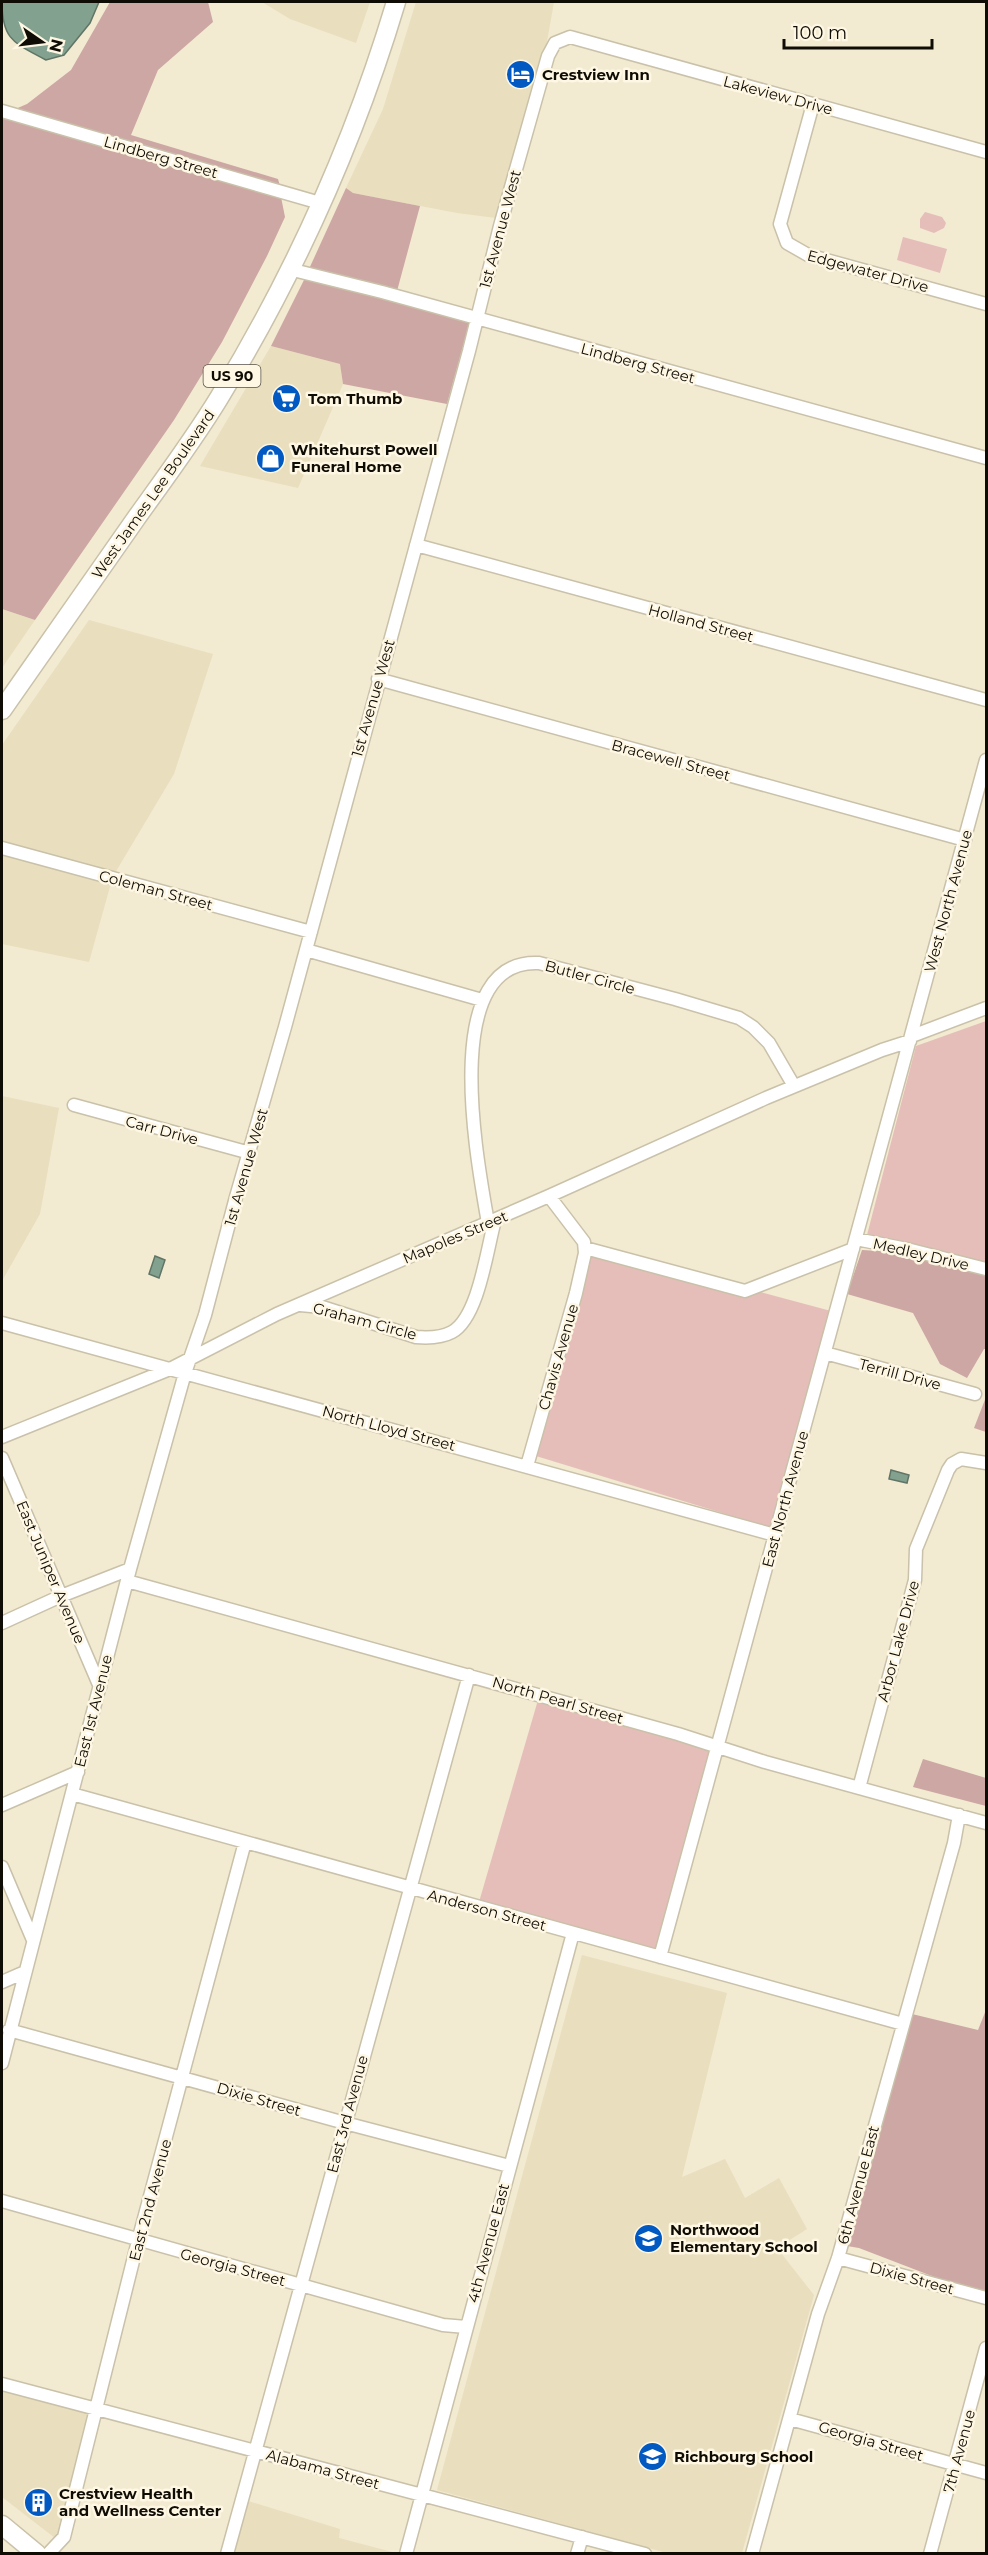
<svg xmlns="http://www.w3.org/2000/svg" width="988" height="2555" font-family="Montserrat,sans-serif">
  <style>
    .built { fill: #e9debd }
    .green { fill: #e5beba }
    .forest { fill: #cda7a3 }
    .water { fill: #82a28f; stroke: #607566; stroke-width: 1.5 }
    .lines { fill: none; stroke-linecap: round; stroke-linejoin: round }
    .street-casing { stroke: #c9c1a9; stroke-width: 15 }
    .primary-casing { stroke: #c9c1a9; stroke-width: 21 }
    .street { stroke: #fff; stroke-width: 12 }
    .primary { stroke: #fff; stroke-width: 18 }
    .labels { text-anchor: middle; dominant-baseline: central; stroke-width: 5; stroke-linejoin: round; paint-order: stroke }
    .shield { fill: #fef7e3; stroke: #575248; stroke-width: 1.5 }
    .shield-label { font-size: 14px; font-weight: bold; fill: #0f0c05 }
    .poi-label { font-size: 15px; font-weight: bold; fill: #0f0c05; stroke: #fef7e3; text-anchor: start }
    .street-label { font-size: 15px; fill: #0f0c05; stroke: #fef7e3 }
  </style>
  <rect width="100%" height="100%" fill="#f2ead1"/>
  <path class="built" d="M262 2H370L356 43 290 19Z
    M416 2H554L546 47 496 218 457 213 353 193 346 188 383 109Z
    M271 346 340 364 343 384 298 488 200 466Z
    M2 609 35 620 2 668Z
    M89 620 213 654 174 774 115 873 2 843V745Z
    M2 853 111 883 89 962 2 944Z
    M2 1096 59 1108 40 1214 2 1281Z
    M582 1955 727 1993 682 2177 725 2159 745 2198 779 2178 807 2229 777 2248 814 2295 742 2553H667L437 2490Z
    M2 2389 91 2413 59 2534 55 2538 2 2497Z
    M248 2501 340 2529 339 2538 396 2553 233 2554Z"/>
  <path class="green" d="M925 212 942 217 946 223 944 228 934 233 920 228V219Z
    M903 237 947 249 940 273 897 260Z
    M986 1021V1265L867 1235 916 1046Z
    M591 1255 736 1295 746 1296 760 1292 831 1311 771 1528 536 1456Z
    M538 1700 711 1749 656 1951 479 1902Z"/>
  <path class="forest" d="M110 2H208L213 22 158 70 131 135 278 179 280 186 13 110 27 104 71 70Z
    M2 116 281 197 285 217 267 256 222 342 174 420 35 620 2 609Z
    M346 188 353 193 420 206 397 291 309 269Z
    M305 278 470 321 447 404 343 384 340 364 271 346Z
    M862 1250 895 1252 986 1275V1349H984L967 1378 940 1364 913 1313 847 1294Z
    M986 1397V1432L974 1428Z
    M923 1759 986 1778V1806L913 1787Z
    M986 2010V2293L950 2283 859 2248 847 2246 912 2014 978 2030Z"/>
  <path class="water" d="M2 2H99L90 23 64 55 46 60C15 43 2 41 2 2Z
    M155 1256 165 1260 159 1278 149 1274Z
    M891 1470 909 1475 907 1483 889 1479Z"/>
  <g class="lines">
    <defs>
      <path id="street" d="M813 104 780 224 787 243 808 255 986 304
        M2 111 320 203
        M289 269 382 292 986 458
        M416 545 986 700
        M378 679 965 840
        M2 848 311 932
        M306 950 482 1000
        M912 1036 986 1008
        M74 1105 250 1153
        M488 1223C478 1164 437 958 539 963L675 999 739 1018 753 1027 769 1043 794 1086
        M856 1239 907 1249 986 1269
        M585 1248 745 1291 853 1249
        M300 1305 322 1307 416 1337C428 1338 441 1338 452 1332 479 1317 487 1248 495 1220
        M2 1323 775 1535
        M825 1353 975 1394
        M2 1437 170 1369 277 1314 549 1196 766 1098 882 1050 910 1041
        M2 1458 100 1687
        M527 1466 576 1293 585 1253 584 1242 549 1196
        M127 1581 678 1734 765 1762 986 1823
        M2 1623 61 1596 130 1569
        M859 1788 915 1580 916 1549 948 1470 952 1464 961 1459 986 1463
        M72 1794 903 2024
        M2 1805 78 1772
        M2 1867 33 1940
        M660 1957 986 760
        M2 1982 25 1972
        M9 2030 345 2123 509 2166
        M2 2063 130 1569 185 1373 205 1315 236 1197 285 1027 469 351 500 226 548 56 555 43 570 37 986 152
        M2 2201 443 2325 466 2327
        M838 2258 986 2298
        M2 2384 645 2554
        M790 2419 986 2473
        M48 2554 64 2537 138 2241 245 1842
        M227 2554 469 1675
        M406 2554 573 1933
        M577 2554 582 2537
        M752 2554 818 2314 838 2258 954 1843 959 1815
        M930 2554 986 2348"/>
      <path id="primary" d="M2 710C47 646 92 581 137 517 165 478 194 439 219 398 294 275 355 139 396 2
        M2 2525 37 2554"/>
    </defs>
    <use href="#street" class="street-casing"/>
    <use href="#primary" class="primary-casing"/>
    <use href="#street" class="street"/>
    <use href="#primary" class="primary"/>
  </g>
  <defs>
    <symbol id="hotel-disc" viewBox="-11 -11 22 22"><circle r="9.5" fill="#0359c2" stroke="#fef7e3"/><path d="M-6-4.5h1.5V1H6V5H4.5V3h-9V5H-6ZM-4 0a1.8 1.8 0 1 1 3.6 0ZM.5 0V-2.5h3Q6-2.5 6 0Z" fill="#fff"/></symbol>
    <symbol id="supermarket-disc" viewBox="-11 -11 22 22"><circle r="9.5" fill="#0359c2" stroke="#fef7e3"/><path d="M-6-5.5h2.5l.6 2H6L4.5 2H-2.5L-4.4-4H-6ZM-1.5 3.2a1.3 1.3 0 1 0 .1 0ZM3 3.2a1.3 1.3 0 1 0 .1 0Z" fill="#fff"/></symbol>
    <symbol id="shop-disc" viewBox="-11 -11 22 22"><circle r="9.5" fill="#0359c2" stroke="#fef7e3"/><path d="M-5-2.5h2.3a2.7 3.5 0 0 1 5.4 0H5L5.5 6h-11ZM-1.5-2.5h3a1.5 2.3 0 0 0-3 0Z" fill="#fff"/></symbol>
    <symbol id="school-disc" viewBox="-11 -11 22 22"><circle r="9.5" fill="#0359c2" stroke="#fef7e3"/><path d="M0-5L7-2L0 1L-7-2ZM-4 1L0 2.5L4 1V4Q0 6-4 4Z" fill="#fff"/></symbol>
    <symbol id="building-disc" viewBox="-11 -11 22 22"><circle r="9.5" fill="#0359c2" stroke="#fef7e3"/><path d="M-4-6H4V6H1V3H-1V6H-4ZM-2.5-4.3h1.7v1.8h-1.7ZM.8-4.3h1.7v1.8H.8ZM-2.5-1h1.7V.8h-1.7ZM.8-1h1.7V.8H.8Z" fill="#fff"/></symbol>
  </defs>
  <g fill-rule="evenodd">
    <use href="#hotel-disc" x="504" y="58" width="33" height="33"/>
    <use href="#supermarket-disc" x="270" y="382" width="33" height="33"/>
    <use href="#shop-disc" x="254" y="442" width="33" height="33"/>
    <use href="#school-disc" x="632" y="2222" width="33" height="33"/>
    <use href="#school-disc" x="636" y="2440" width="33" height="33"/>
    <use href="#building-disc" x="22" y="2486" width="33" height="33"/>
  </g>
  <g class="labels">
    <rect class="shield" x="203.5" y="365" width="57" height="22" rx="4.5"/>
    <g class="shield-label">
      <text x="232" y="376">US 90</text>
    </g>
    <g class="poi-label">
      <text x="542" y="74">Crestview Inn</text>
      <text x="308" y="398">Tom Thumb</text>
      <text x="291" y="449">Whitehurst Powell<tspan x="291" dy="17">Funeral Home</tspan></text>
      <text x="670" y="2229">Northwood<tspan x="670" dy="17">Elementary School</tspan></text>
      <text x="674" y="2456">Richbourg School</text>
      <text x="59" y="2493">Crestview Health<tspan x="59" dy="17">and Wellness Center</tspan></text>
    </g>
    <g class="street-label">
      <text transform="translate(778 95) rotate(15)">Lakeview Drive</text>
      <text transform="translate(161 157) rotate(16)">Lindberg Street</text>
      <text transform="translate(500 229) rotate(-75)">1st Avenue West</text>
      <text transform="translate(868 271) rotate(15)">Edgewater Drive</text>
      <text transform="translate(638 363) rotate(15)">Lindberg Street</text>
      <text transform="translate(153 494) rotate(-55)">West James Lee Boulevard</text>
      <text transform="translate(701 623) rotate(15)">Holland Street</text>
      <text transform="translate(373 698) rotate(-74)">1st Avenue West</text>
      <text transform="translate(671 760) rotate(15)">Bracewell Street</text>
      <text transform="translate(156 890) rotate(15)">Coleman Street</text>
      <text transform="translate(948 901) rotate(-75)">West North Avenue</text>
      <text transform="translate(590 977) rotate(15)">Butler Circle</text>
      <text transform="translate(162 1130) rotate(15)">Carr Drive</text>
      <text transform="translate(246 1167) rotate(-74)">1st Avenue West</text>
      <text transform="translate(455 1237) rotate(-23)">Mapoles Street</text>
      <text transform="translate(921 1254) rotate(13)">Medley Drive</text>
      <text transform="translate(365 1321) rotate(15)">Graham Circle</text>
      <text transform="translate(558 1357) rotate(-74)">Chavis Avenue</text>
      <text transform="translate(900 1374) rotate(15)">Terrill Drive</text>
      <text transform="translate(389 1428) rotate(15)">North Lloyd Street</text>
      <text transform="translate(785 1499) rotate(-75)">East North Avenue</text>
      <text transform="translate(51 1572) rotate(67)">East Juniper Avenue</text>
      <text transform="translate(898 1641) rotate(-75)">Arbor Lake Drive</text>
      <text transform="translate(558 1700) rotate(16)">North Pearl Street</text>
      <text transform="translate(93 1711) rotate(-76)">East 1st Avenue</text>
      <text transform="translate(487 1910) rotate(15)">Anderson Street</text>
      <text transform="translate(259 2099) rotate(16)">Dixie Street</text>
      <text transform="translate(347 2114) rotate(-75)">East 3rd Avenue</text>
      <text transform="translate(858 2185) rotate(-75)">6th Avenue East</text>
      <text transform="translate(150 2200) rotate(-75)">East 2nd Avenue</text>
      <text transform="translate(488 2243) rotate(-75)">4th Avenue East</text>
      <text transform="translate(233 2267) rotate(15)">Georgia Street</text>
      <text transform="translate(912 2278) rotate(15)">Dixie Street</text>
      <text transform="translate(871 2441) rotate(16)">Georgia Street</text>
      <text transform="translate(959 2451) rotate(-75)">7th Avenue</text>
      <text transform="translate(323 2469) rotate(15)">Alabama Street</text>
    </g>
  </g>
  <rect width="988" height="2555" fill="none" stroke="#0f0c05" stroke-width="6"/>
  <g transform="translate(42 42) rotate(104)" stroke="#fef7e3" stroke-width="4.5" paint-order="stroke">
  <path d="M0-4.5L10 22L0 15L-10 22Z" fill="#0f0c05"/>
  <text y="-9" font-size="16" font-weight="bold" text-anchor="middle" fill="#0f0c05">N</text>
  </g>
  <path d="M784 39v9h148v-9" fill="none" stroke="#0f0c05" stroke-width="3"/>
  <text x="793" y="39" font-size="18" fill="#0f0c05" stroke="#fef7e3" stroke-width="4.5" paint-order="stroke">100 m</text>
</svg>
